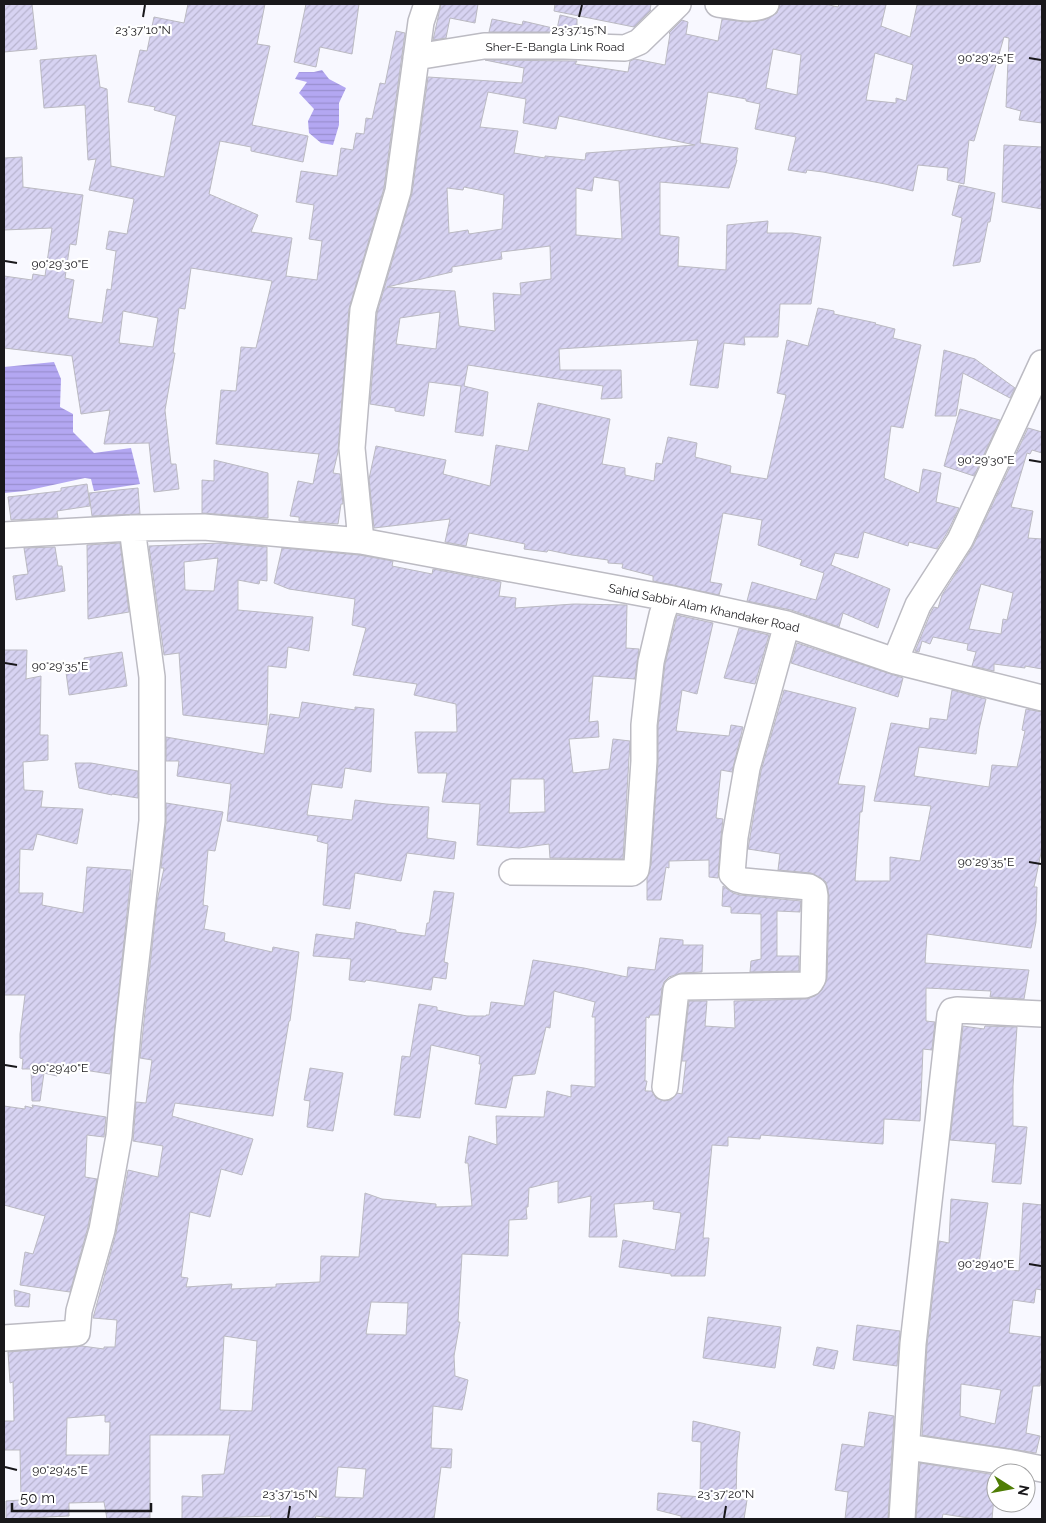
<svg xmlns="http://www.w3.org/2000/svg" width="1046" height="1523" font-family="Raleway,sans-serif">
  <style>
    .water { fill: url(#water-rules) }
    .building { fill: url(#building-hatch); stroke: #bbbac2; fill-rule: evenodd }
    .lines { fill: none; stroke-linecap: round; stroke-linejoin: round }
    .minor-casing { stroke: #bcbbc3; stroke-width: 28 }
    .minor { stroke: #fff; stroke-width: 25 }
    .ticks { fill: none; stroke: #19181b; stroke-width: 2 }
    .labels { text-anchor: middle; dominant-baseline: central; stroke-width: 4.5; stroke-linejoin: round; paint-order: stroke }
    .street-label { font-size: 12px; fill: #19181b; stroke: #fff }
    .ticks-label { font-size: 12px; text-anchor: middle; fill: #19181b; stroke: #fff; stroke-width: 4.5; stroke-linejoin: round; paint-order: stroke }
  </style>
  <defs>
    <pattern id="water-rules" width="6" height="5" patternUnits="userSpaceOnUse" patternTransform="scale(1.25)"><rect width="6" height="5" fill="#b3a7f2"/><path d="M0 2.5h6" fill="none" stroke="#998fcf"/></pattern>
    <pattern id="building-hatch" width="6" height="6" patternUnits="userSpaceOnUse" patternTransform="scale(1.25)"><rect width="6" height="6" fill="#d7d3f2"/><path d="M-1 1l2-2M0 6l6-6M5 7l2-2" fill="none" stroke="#b8b4cf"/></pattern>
  </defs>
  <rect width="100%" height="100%" fill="#f8f8ff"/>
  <path class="water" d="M322 70 329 79 346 88 339 103V125L333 145 321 143 309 133 308 121 314 109 299 93 307 82 295 79 299 72H314Z
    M54 362 61 379 60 407 73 414V432L94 453 131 448 140 484 94 491 91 479 85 478 25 491 4 493V367Z"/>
  <path class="building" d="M4 4H32L37 49 4 52Z
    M188 4H265L257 44 270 46 252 125 308 136 303 162 251 151V147L220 141 209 194 258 215 251 232 292 238 286 276 317 280 322 241 309 239 314 205 296 202 301 171 337 176 341 148 353 150 356 133 364 134 366 118 372 119 380 83 385 84 396 31 405 33 384 188 349 309 338 452 333 473 340 474 343 504H341L338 524 299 521V517L290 516 298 481 313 484 319 454 216 444 221 390 236 391 241 347 256 348 272 281 191 268 185 309 179 308 173 353H175L165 410 171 464H176L179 489 154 492 149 443 104 444 110 410 81 414 72 356 4 348V276L32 280 33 274 45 276 52 228 4 230V158L22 157 23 187 83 195 76 245 70 244 65 278 74 280 68 318 102 323 107 289 111 290 116 251 106 249 109 231 127 234 134 199 89 190 96 159 88 160 85 105 44 108 40 60 96 55 100 87 107 89 111 166 164 177 176 116 154 110 155 107 128 102 140 50 147 51 154 17 184 23ZM123 311 158 318 153 347 119 343Z
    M306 4H359L352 54 320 47 316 67 294 62Z
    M441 4H478L475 23 450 18 446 38 433 40Z
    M555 4H651L650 10H651L634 27 554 11Z
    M780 4H825L838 7 839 4H878L886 5 881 26 910 37 917 5 1042 4V123L1019 120 1021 111 1006 107 1009 38 1004 37 974 141 969 140 964 184 947 180 948 168 918 165 913 191 885 184 823 172 807 170 806 173 788 170 796 137 755 129 760 104 746 101V99L708 92 700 143 738 148 736 160H737L729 188 660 182V235L679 237 678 266 726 270 727 225 768 221 767 233H792L821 237 811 304H780L778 337H744L745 345 724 343 718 388 690 385 698 340 559 349 560 370H621L622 398 601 399 603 386 468 365 464 386 488 392 483 436 455 432 461 386 429 382 424 416 395 411V408L370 404 377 313 412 193 428 77 522 83 524 68 485 60 577 61 575 64 628 72 630 61 635 59 665 65 670 34 669 33 682 20 688 22 686 34 718 41 722 19 748 22 764 20 777 13ZM773 49 801 55 797 95 766 88ZM875 53 913 65 906 101 896 98V103L866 100ZM488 92 526 99 523 123 556 129 559 116 695 145 586 153 585 160 545 156V158L514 153 518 131 480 127ZM594 177 619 181 622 239 576 235V188L592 191ZM464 187 504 195 502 229 469 234 468 230 449 233 447 188 463 190ZM550 246 551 279 520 283 521 295 493 293 495 331 459 326 455 291 387 287 452 272V267L502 259 501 252ZM440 312 436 349 396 344 400 318Z
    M560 15 577 19V32H489L492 19 522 25 523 21 557 29Z
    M1004 145 1042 147V209L1002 202Z
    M959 185 995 193 990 222H988L980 262 953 266 962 218 952 215Z
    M818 308 834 311V314L876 323 875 324 895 329 893 338 921 345 903 428 891 426 884 478 919 493 923 469 941 473 936 502 959 508 947 533 937 549 909 542 908 546 864 532 858 558 835 553 831 565 890 589 878 628 843 613 839 627 791 610 747 601 752 582 816 600 824 573 800 565 802 560 758 545 762 520 723 513 710 582 722 584 719 595 653 581V576L622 568 623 564 608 563V560L572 555 548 550 547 552 524 549 525 544 469 533 466 546 445 542 450 519 374 528 369 479 376 446 446 460 443 474 490 486 496 445 528 451 538 403 610 419 602 464 625 468V475L654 481 656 463 662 464 668 437 697 443 695 457 731 466 730 473 767 479 786 395 777 393 787 340 808 346Z
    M944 350 975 359 1015 388 1010 398 963 373 956 416H935Z
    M960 409 1000 420 974 476 944 466Z
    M1028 428 1042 432V453L1032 450 1030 454 1027 453 1011 507 1033 511 1028 538 1042 539V669L1025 666V668L994 664V671L972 666 976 652 967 650 968 644 933 637 930 644 922 641 919 652 915 651 931 612 934 607 938 608 942 595 973 546ZM981 584 1013 593 1007 620 1003 619 1001 634 969 629Z
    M214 460 268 473V518L202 513V480L214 481Z
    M87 484 90 506 57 511 58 518 11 520 8 497 61 491V488Z
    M138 488 140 514 92 516 89 493Z
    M120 543 129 612 88 619 87 545Z
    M220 543 267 547V581L260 580 259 584 238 580V610L313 617 309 651 288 647 286 668 268 666 267 725 183 715 179 653 164 655 149 546ZM218 558 214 591 185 590 184 562Z
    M55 547 58 566H62L65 591 16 600 13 576 28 574 24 548Z
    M282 548 359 555 393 561 392 566 432 574 433 569 501 582 499 596 516 598 515 608 574 604 627 605 626 648 639 649 635 679 593 676 589 722 598 721 599 737 569 739 573 773 609 769 613 739 630 741 623 859 550 858 549 844 519 848 477 845 480 804 442 802 447 773H418L415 732H457L456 704 414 695 417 684 353 675 366 628 352 625 355 599 289 589 274 583ZM511 779H544L545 812 509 813Z
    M677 615 713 623 697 694 682 690 676 731 729 736 731 725 743 727 732 772 721 770 716 818 723 819 721 836 718 878 709 877V860L669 861V868L666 867 661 900H647V878L651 865 658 762V726L665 664Z
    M739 628 769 635 755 684 724 678Z
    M797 643 903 678 898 697 791 663Z
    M4 650H27L26 679 41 676 40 735H48V760L23 762 24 790 43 791 41 807 83 809 77 844 37 834 33 850 20 849 19 893H43L42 905 83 913 87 867 131 870V876L110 1074 71 1068 70 1072 58 1069 57 1076 44 1073 40 1101H32L31 1069H22L23 1059 20 1058V1034L25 995H4Z
    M122 652 127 686 69 695 66 672 85 669 84 658Z
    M784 690 856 708 838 784 865 786 862 812H860L855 881H890V857L920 861 931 806 874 801 891 723 929 729 930 718 947 720 952 690 986 699 979 729 976 754 919 747 914 776 989 787 992 765 1017 767 1025 731 1022 730 1026 709 1042 712V848L1034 887H1037L1036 922 1031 948 927 934 925 963 1029 970 1024 999 990 997 991 991 926 988V1021L935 1022 932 1050 923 1049 920 1121 884 1119 883 1144 761 1135 760 1139 728 1137V1146L712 1145 703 1238H709L705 1276H671V1274L619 1267 623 1240 675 1250 681 1213 653 1209 654 1201 614 1204 617 1237H589L591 1196 558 1203V1181L529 1188 528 1207H526L527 1219 509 1220 508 1256 462 1254 458 1322H460L454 1356 455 1376 468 1380 462 1410 433 1406 431 1448 452 1449 451 1468 441 1467 434 1519H338L316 1516 315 1519H270L271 1516 182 1519V1496L203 1497 202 1475 224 1474 230 1435H150V1518L107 1519 104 1502 69 1503V1516L6 1519V1501L21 1500 20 1450H4V1421H14L13 1382 10 1383 8 1352 82 1346 104 1349V1347H115L117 1320 93 1318 116 1233 128 1170 158 1177 163 1146 133 1141 136 1102 146 1103 152 1060 140 1058 157 901 164 868H161L166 823V803L223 812 215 851 208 850 203 905 208 906 204 929 225 933 224 941 272 952 273 947 299 952 290 1021H289L273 1116 175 1103 172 1116 253 1139 242 1175 221 1169 210 1217 190 1212 181 1277 188 1278 186 1287 232 1284 231 1289 276 1287V1284L320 1282 321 1256 359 1257 365 1193 382 1199 436 1204V1207L472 1206 468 1163H465L469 1136 497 1145 496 1116 544 1117 547 1091 571 1097V1085L595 1087V1017H592L595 1002 554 991 550 1028 546 1027 535 1074 513 1076 506 1108 475 1104 481 1064H479L480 1056 431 1045 420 1118 394 1115 402 1056 410 1057 419 1004 437 1007V1010L467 1016H486V1015H489L491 1002 524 1006 533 960 584 968 627 977 628 967 655 970 660 938 683 940V945H703L702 972 681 973 669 977 664 982 662 988 659 1015H650L649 1018 646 1017 645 1081H647L645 1091H652L656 1098 664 1101 671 1100 677 1093 682 1094 686 1061H682L689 1001H707L705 1026 735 1028 734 1001 806 999 815 996 822 990 827 978 829 896 826 882 821 878 811 873 778 870 780 854 748 849 761 771ZM371 1302 408 1303 406 1335 366 1334ZM224 1336 257 1341 252 1411 220 1410ZM105 1415V1422H110L109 1455H66L67 1418ZM338 1467 366 1469 363 1498 335 1497Z
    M302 702 355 710V707L374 709 371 772 345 768 342 788 312 784 307 815 352 820 355 800 386 804 429 807 427 838 456 842 454 859 407 853 401 881 355 873 350 909 323 905 328 844 317 841 318 836 227 821 231 784 177 776 179 761H166V737L264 754 270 714 299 718Z
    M75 763H91L138 771V798L112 794V795L79 788Z
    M723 886 733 893 740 895 801 901 800 912 777 911V956H799V971L750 972 751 961 761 959V914L731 913V907L722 906Z
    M434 891 454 893 444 962 448 963 446 979 433 977 431 990 366 980 365 982 349 980 351 959 313 956 316 934 354 939 356 922 396 930V932L425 936 427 923H429Z
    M963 1026 984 1029 985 1026 1017 1027 1013 1086V1126L1027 1127 1021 1184 992 1182 996 1144 950 1140Z
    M310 1068 343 1073 333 1131 307 1127 310 1101 304 1100Z
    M32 1105 106 1117 104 1137 87 1135 85 1177 97 1179 88 1227 70 1292 20 1285 25 1252 33 1254 45 1216 4 1205V1106L25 1109V1106L33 1108Z
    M951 1199 988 1203 979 1264 1019 1271 1023 1203 1042 1205V1290L1036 1289 1034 1303 1013 1300 1009 1333 1042 1337V1366L1040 1386H1033L1026 1433 1040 1436 1036 1453 922 1435 927 1345 939 1241 949 1243ZM961 1384 1001 1390 995 1424 960 1416Z
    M14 1290 30 1294 29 1307 15 1306Z
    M708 1317 781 1327 775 1368 703 1358Z
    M857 1325 900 1331 897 1366 853 1360Z
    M817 1347 838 1351 834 1369 813 1365Z
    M869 1412 894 1416 888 1519H845L848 1492 835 1490 842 1444 864 1447Z
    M693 1421 740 1432 737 1458 736 1498 747 1500 744 1519 681 1518V1516L657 1510 658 1493 700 1497 701 1442 692 1441Z
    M920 1463 996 1475 992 1519H975L943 1514 942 1519H916Z"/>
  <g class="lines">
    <defs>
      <path id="minor" d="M718 4C733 6 753 12 766 4
        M416 57 484 46H564L625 48 639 42 678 4
        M4 535 132 528 204 527 361 541 352 448 363 310 398 191 421 22 427 4
        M361 541 668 598 787 624 895 661 1042 698
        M895 661 918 605 960 540 1042 363
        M512 872 632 873 636 870 637 864 644 761V725L651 662 662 615 668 598
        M665 1087 676 990 682 987 805 985 810 983 813 978 815 896 814 890 809 887 744 881 737 879 732 874 735 837 747 768 787 624
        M4 1338 77 1333 79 1311 102 1230 119 1136 128 1031 152 821V677L132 528
        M907 1447 1007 1462 1042 1469
        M902 1519 913 1344 950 1015 952 1011 957 1010 1042 1014"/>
    </defs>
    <use href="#minor" class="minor-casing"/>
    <use href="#minor" class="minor"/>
  </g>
  <path class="ticks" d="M143 17 145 5M579 17 582 5M1029 58 1041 60M5 261 17 263M1029 460 1041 462M5 663 17 665M1029 862 1041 864M5 1065 17 1067M1029 1264 1041 1266M5 1467 17 1470M288 1518 290 1506M724 1518 726 1506"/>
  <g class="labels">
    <g class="street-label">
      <text x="555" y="47">Sher-E-Bangla Link Road</text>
      <text transform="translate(704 608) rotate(12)">Sahid Sabbir Alam Khandaker Road</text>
    </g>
  </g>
  <g class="ticks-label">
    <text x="579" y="34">23°37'15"N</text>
    <text x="143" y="34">23°37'10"N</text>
    <text x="986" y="62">90°29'25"E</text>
    <text x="60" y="268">90°29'30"E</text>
    <text x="986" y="464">90°29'30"E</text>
    <text x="60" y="670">90°29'35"E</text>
    <text x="986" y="866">90°29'35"E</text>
    <text x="60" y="1072">90°29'40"E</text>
    <text x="986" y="1268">90°29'40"E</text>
    <text x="60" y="1474">90°29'45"E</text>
    <text x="290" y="1498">23°37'15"N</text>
    <text x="726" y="1498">23°37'20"N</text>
  </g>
  <rect width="1046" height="1523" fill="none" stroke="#19181b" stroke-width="10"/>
  <g transform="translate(1011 1488) rotate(101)"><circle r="24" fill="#ffffff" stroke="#a3a3a4"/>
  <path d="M0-4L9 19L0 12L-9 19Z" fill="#4f7d05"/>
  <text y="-8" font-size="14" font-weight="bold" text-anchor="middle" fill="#19181b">N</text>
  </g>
  <path d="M12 1503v8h139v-8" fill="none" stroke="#19181b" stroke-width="2.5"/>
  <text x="20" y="1503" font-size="15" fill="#19181b" stroke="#ffffff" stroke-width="4" paint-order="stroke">50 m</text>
</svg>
